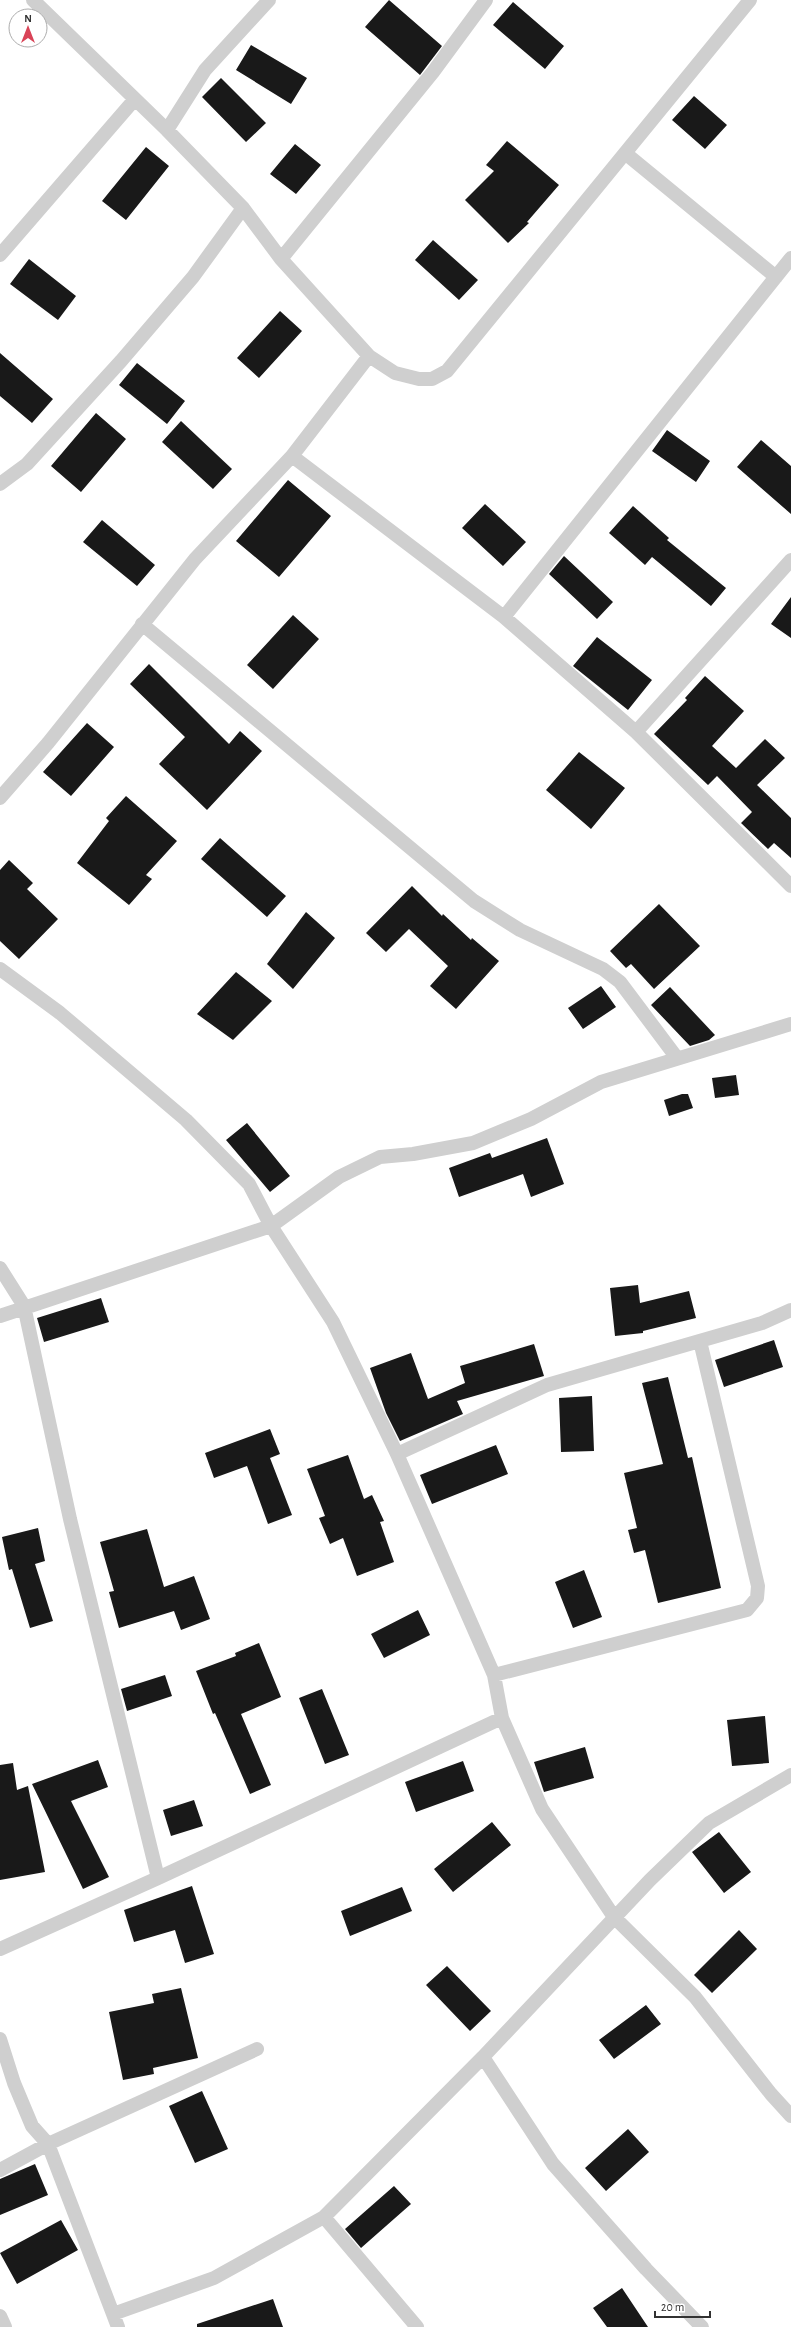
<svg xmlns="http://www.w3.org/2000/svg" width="791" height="2327" font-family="'Alegreya Sans',sans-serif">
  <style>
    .building { fill: #191919 }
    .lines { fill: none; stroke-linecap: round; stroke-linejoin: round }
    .street { stroke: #cfcfcf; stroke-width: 14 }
  </style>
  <rect width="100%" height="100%" fill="#fff"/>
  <path class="building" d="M389 0 442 46 420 75 365 27Z
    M513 2 564 46 545 69 493 25Z
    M251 45 307 78 291 104 236 70Z
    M221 78 266 123 246 142 202 97Z
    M694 96 727 125 705 149 672 120Z
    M507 141 559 185 527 222 529 223 508 243 465 200 494 171 486 165Z
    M295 144 321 165 296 194 270 174Z
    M146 147 169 166 126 220 102 201Z
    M433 240 478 280 459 300 415 260Z
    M29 259 76 296 58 320 10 284Z
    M280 311 302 331 259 378 237 358Z
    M0 353 53 399 32 423 0 396Z
    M137 363 185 401 167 424 119 385Z
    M96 413 126 439 81 492 51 466Z
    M181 421 232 469 213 489 162 442Z
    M667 430 710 461 696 482 652 451Z
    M761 440 791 466V514L737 467Z
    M288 480 331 516 279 577 236 541Z
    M485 504 526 542 503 566 462 528Z
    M633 506 669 538 667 540 726 588 711 606 652 557 645 565 609 533Z
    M102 520 155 565 137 586 83 542Z
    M564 556 613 602 597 619 549 574Z
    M791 597V638L771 624Z
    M293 615 319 639 273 689 247 665Z
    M597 637 652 680 628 710 573 666Z
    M149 664 229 744 240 731 262 751 207 810 159 764 185 737 130 684Z
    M705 676 744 711 712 746 736 768 765 739 785 758 757 785 791 818V858L774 843 768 849 741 823 752 812 717 776 708 785 654 734 687 700 685 698Z
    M87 723 114 747 71 796 43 772Z
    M579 752 625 788 591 829 546 790Z
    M126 796 177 841 146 875 152 879 129 905 77 863 109 821 106 818Z
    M220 838 286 896 267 917 201 859Z
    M9 860 33 883 27 889 58 919 19 959 0 941V870Z
    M412 886 442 916 443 914 471 940 472 938 499 961 456 1009 430 986 448 966 409 929 386 952 366 933Z
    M659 904 700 946 654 989 631 964 626 968 610 951Z
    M306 912 335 938 293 989 267 964Z
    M236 972 272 1001 233 1040 197 1014Z
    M601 986 616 1007 583 1029 568 1008Z
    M670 987 715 1035 709 1040 690 1046 651 1005Z
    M736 1075 739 1095 715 1098 712 1078Z
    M682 1094H688L693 1108 669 1116 664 1100Z
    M247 1123 290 1176 270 1192 226 1140Z
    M547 1138 564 1184 531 1197 523 1174 459 1197 449 1168 490 1153 492 1158Z
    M638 1285 640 1303 689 1291 696 1318 643 1331V1333L615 1336 610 1288Z
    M101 1298 109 1322 44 1342 37 1318Z
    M774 1340 783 1367 724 1387 715 1360Z
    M534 1344 544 1376 457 1401 463 1414 400 1441 386 1413 370 1368 411 1353 428 1399 465 1383 460 1366Z
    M668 1377 688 1458 692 1457 721 1588 658 1603 645 1550 634 1553 628 1530 637 1528 624 1473 663 1464 642 1383Z
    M592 1396 594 1451 561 1452 559 1398Z
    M270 1429 280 1454 270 1458 292 1515 268 1524 247 1466 214 1478 205 1453Z
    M496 1445 508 1474 432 1504 420 1475Z
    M348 1455 364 1499 372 1495 384 1521 380 1522 394 1562 357 1576 343 1538 330 1544 319 1518 325 1516 307 1469Z
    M38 1528 45 1561 35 1564 53 1621 30 1628 12 1569 9 1570 2 1537Z
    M147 1529 164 1587 194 1576 210 1619 181 1630 174 1611 119 1628 109 1592 114 1591 100 1542Z
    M584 1570 602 1617 573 1628 555 1582Z
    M418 1610 430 1635 384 1658 371 1634Z
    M259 1643 281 1697 241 1714 271 1785 250 1794 215 1713 213 1714 196 1671 236 1656 235 1653Z
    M165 1675 172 1696 127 1711 121 1689Z
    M322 1689 349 1755 325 1764 299 1698Z
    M765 1716 769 1763 732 1766 727 1720Z
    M585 1747 594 1778 544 1792 534 1762Z
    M98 1760 108 1787 71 1801 109 1877 83 1889 32 1784Z
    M463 1761 474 1791 416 1812 405 1782Z
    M13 1763 17 1790 28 1786 45 1872 0 1880V1765Z
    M194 1800 203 1826 171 1836 163 1810Z
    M492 1822 511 1845 453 1892 434 1869Z
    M719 1832 751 1872 724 1893 692 1852Z
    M192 1886 214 1954 185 1963 175 1930 134 1942 124 1910Z
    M402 1887 412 1911 350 1936 341 1911Z
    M739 1930 757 1949 712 1993 694 1975Z
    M447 1966 491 2011 470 2031 426 1985Z
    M181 1988 198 2058 153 2068 154 2074 123 2080 109 2012 154 2003 152 1994Z
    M646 2005 661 2024 614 2059 599 2040Z
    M202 2091 228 2149 195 2163 169 2106Z
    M628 2129 649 2152 606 2191 585 2168Z
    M35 2164 48 2195 0 2215V2179Z
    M394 2186 411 2204 361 2248 345 2229Z
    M61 2220 78 2250 17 2284 0 2253Z
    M622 2288 648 2327H607L593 2308Z
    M273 2299 283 2327H197V2324Z"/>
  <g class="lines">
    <path class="street" d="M33 0 167 130 243 208 281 259 369 356 395 373 419 379H432L447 371 750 0
      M167 130 205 70 269 0
      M625 153 776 277
      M0 255 135 99
      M281 259 433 72 486 0
      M292 456 504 617 636 732 791 886
      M0 484 27 464 121 361 193 277 243 208
      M504 617 791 258
      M142 624 474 901 520 930 603 969 620 982 677 1058
      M636 732 791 560
      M0 798 48 743 195 559 292 456 369 356
      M0 969 60 1013 186 1120 249 1184 271 1226 333 1322 397 1454 494 1675 502 1718 542 1809 614 1917 695 1997 771 2094 791 2116
      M0 1268 24 1306 70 1519 158 1878
      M0 1316 271 1226 339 1177 380 1157 413 1154 473 1143 531 1119 601 1082 791 1024
      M397 1454 547 1385 762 1323 791 1310
      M494 1675 747 1610 757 1598 758 1586 700 1341
      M0 1949 158 1878 502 1718
      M0 2039 14 2083 32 2126 48 2144 118 2327
      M483 2057 553 2164 646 2269 702 2327
      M0 2170 48 2144 257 2049
      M324 2217 417 2327
      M113 2314 214 2278 324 2217 483 2057 650 1880 709 1823 791 1775
      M0 2316 5 2327"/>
  </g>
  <g transform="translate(28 28)"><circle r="19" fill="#ffffff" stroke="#adadad"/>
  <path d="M0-3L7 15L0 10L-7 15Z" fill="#d94357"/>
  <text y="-6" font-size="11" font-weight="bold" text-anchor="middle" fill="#323232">N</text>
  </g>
  <path d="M655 2311v6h55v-6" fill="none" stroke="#323232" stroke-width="2"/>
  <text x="661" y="2311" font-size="12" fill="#323232" stroke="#ffffff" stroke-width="3" paint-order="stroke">20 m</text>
</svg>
